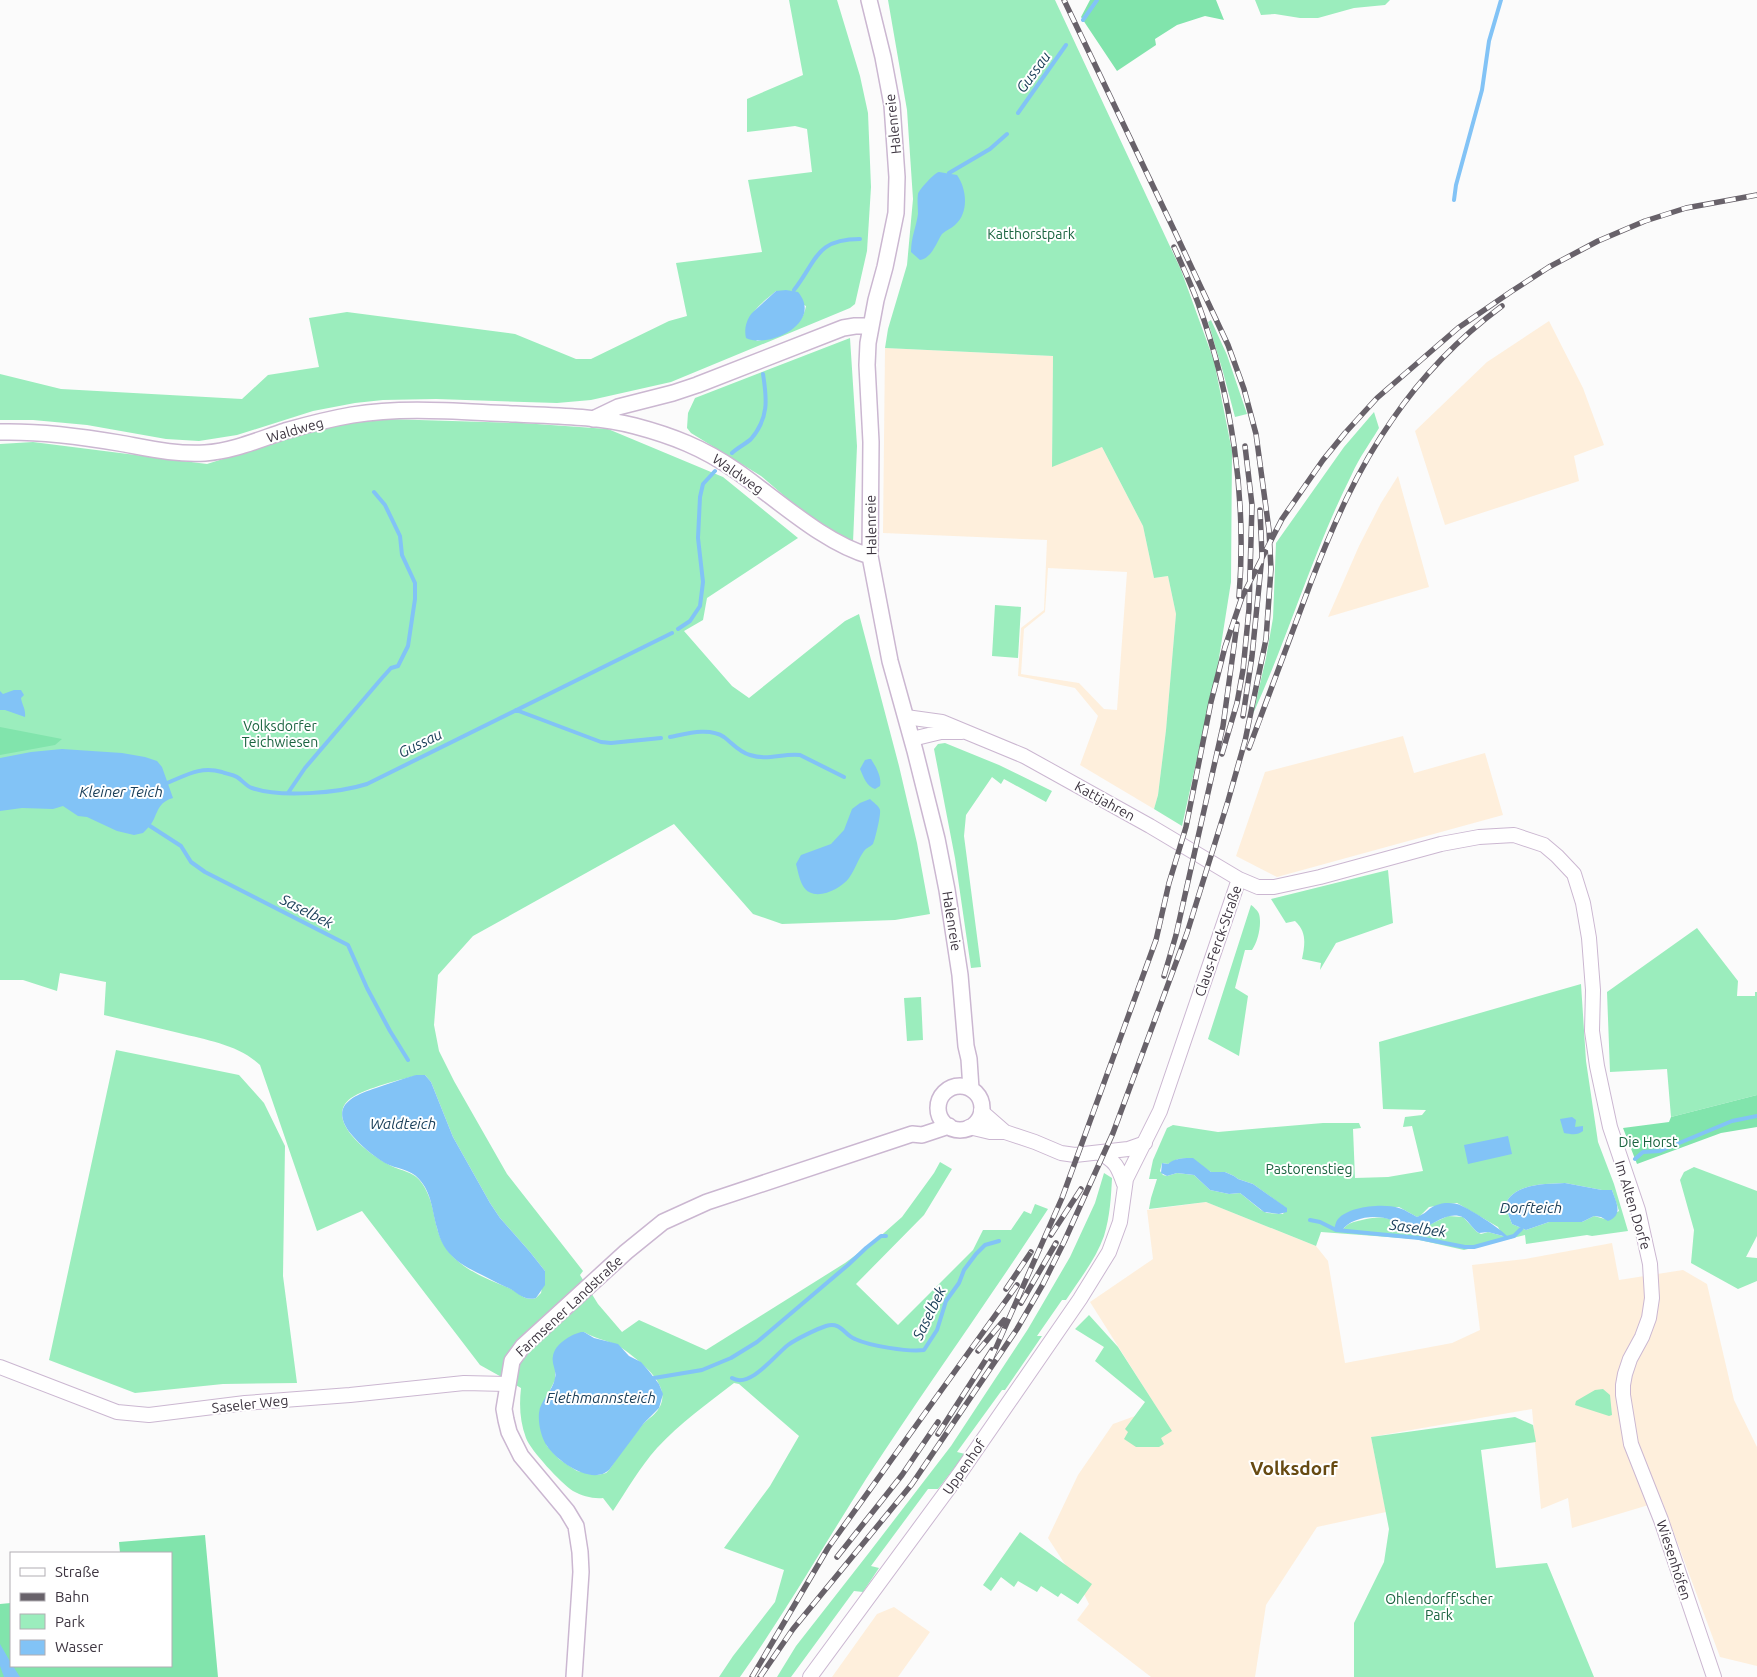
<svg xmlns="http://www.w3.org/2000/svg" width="1757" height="1677" font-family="Ubuntu,sans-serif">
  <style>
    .commercial { fill: #feefdc; fill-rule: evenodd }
    .green { fill: #9bedbd; fill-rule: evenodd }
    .forest { fill: #81e4ac }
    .water { fill: #82c3f6 }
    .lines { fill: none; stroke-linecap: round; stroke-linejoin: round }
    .stream { stroke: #82c3f6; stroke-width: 4 }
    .tertiary-casing { stroke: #cbb7d1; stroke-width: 16 }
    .secondary-casing { stroke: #cbb7d1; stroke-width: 18 }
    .tertiary { stroke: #fff; stroke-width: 14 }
    .secondary { stroke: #fff; stroke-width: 15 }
    .rail-casing { stroke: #68626a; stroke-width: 5.5 }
    .rail { stroke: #fff; stroke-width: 4; stroke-dasharray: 11; stroke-linecap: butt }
    .labels { text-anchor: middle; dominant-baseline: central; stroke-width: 4; stroke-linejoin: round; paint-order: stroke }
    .street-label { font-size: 14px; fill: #3d3540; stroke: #fff }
    .park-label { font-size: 14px; fill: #1b6440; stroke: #fff }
    .water-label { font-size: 15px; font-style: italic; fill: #1c405a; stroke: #fff }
    .district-label { font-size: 19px; font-weight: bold; fill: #674a12; stroke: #fff }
  </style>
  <rect width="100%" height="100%" fill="#fbfbfb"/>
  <path class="commercial" d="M1549 321 1583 388 1604 445 1574 456 1579 481 1445 525 1415 431 1487 362Z
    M885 348 1053 356 1052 466 1102 447 1143 526 1154 578 1168 576 1176 614 1166 730 1158 795 1154 809 1080 765 1098 716 1075 688 1018 676 1021 628 1044 610 1047 540 883 533ZM1048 568 1127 572 1117 710 1104 709 1079 683 1021 674 1024 629 1045 612Z
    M1398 476 1429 587 1328 617 1359 546 1381 503Z
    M1403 736 1414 773 1485 753 1503 815 1277 877 1236 856 1265 772Z
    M1206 1202 1316 1246 1328 1261 1345 1363 1452 1343 1480 1330 1472 1265 1525 1259 1612 1243 1619 1280 1683 1270 1707 1284 1734 1400 1757 1447V1666L1720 1657 1662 1501 1572 1528 1568 1498 1541 1509 1532 1409 1371 1437 1386 1512 1317 1527 1266 1605 1255 1677H1151L1077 1620 1089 1604 1083 1592 1048 1538 1078 1475 1113 1424 1157 1408 1090 1302 1153 1259 1147 1210Z
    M894 1607 930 1632 898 1677H832L877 1614Z"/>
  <path class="green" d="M789 0H837L860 76 868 113 871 187 867 251 855 304 850 308 671 382 591 400 557 403 436 399 383 400 355 403 313 411 237 435 199 441 166 439 87 425 33 420H0V374L61 389 242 399 268 375 319 367 309 318 347 312 515 334 576 359H591L669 321 687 316 676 263 762 252 748 180 812 172 807 129 795 126 747 132V99L803 75ZM776 291 806 306C801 331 779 336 757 341L746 328C751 310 762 303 776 291Z
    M888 0H1055L1181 270 1214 361 1232 451 1231 582 1218 664 1182 826 1154 809 1158 795 1166 730 1176 614 1168 576 1154 578 1143 526 1102 447 1052 467 1053 356 885 348 888 329 907 265 913 199 907 110Z
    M1255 0H1390L1385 5 1354 8 1318 18H1300L1275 14 1261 15Z
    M1211 320 1227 355 1247 414 1235 417 1223 372 1208 322Z
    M850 338 857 446 853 543 811 519 761 476 691 433 687 428 688 413 695 398Z
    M1374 412 1379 428C1370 443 1359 458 1352 474 1313 551 1289 635 1253 714L1266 658 1273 618 1276 543 1344 447Z
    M353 418 522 423 608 429 723 477 798 538 707 598 703 620 684 631 732 686 749 698 845 621 859 614 899 766 917 843 930 914 895 920 782 924 753 914 674 824 473 936 438 975 434 1025 439 1051 454 1081 507 1174 583 1271 580 1275 598 1304 622 1332 639 1320 706 1350 845 1263 876 1240 902 1217 934 1173 940 1162 952 1169 924 1215 856 1284 898 1325 973 1250 983 1230H1011L1024 1211 1031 1214 1035 1204 1048 1209C989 1300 925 1388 866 1479 824 1545 785 1613 740 1677H719L733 1656 775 1602 784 1570 724 1548 770 1486 799 1436 739 1384 734 1383C707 1404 680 1423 657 1448 640 1467 627 1490 613 1511L603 1498C593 1499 582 1496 573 1491 561 1483 531 1451 526 1438 520 1422 519 1406 521 1388L480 1365 362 1211 317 1231 260 1065C239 1045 207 1040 179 1033 154 1027 129 1021 104 1015L106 982 60 973 57 991 23 980H0V444L33 442 207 464ZM419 1075H425L431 1082 453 1137 490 1203 500 1218 530 1252 545 1271 541 1293 536 1298C524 1302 519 1292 509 1288 479 1276 446 1263 437 1228 433 1213 433 1203 425 1188 415 1169 402 1173 386 1163 368 1153 323 1119 351 1098 366 1088 402 1079 419 1075ZM584 1332C597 1340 614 1341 626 1351 640 1362 673 1385 659 1408 656 1414 648 1419 643 1424 631 1439 619 1454 609 1470L606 1473 598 1475 577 1471 559 1459 547 1446 541 1430 550 1390 555 1380V1369Z
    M995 605 1021 607 1018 658 992 656Z
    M945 743 999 765 1052 791 1046 802 1004 779 1001 784 992 777 966 815 964 836 981 967 971 968 955 858 934 749 938 744Z
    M1388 870 1393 923 1336 943 1320 970 1321 963 1302 959C1305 944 1307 932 1295 921L1286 923 1271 899Z
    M1251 905C1254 907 1258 911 1259 914 1262 924 1258 942 1252 950H1245L1235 988 1248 996 1239 1056 1208 1039Z
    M1697 928 1738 981 1737 996H1755V992H1757V1095L1671 1117 1667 1069 1610 1072 1607 992Z
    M1581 984 1586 1061 1598 1142 1614 1184 1628 1231 1592 1236 1587 1235 1526 1244 1525 1235 1464 1250 1415 1239 1321 1232 1316 1246 1206 1202 1149 1209 1151 1198 1157 1179H1149L1153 1160 1167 1128 1173 1125 1218 1132 1323 1123H1359L1361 1128 1353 1129 1355 1178 1388 1177 1423 1171 1412 1126 1403 1127 1405 1117 1422 1115 1426 1110 1383 1109 1379 1042ZM1189 1158 1211 1172H1225L1234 1176 1238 1179 1253 1184 1286 1208 1283 1214 1267 1213 1261 1210 1240 1193 1229 1194 1210 1190 1194 1175 1177 1173 1167 1176 1163 1175 1160 1171 1162 1163 1168 1164 1178 1159ZM1565 1183 1602 1190H1612L1619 1211 1605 1219 1594 1216 1582 1222H1549L1526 1230 1512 1224 1505 1206C1512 1183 1546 1184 1565 1183ZM1457 1203 1498 1227 1503 1236 1488 1232 1481 1234 1477 1232 1463 1217 1448 1216 1418 1230C1406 1230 1400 1222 1389 1219 1379 1216 1371 1218 1362 1220 1353 1222 1347 1223 1342 1231V1216L1358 1209 1399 1207 1417 1217 1420 1216 1429 1207Z
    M921 997 923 1040 907 1041 904 998Z
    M116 1050 239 1075 264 1103 285 1146 283 1276 297 1383 223 1384 135 1393 49 1360Z
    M1694 1167 1757 1191V1236L1746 1257 1757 1258V1281L1738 1289 1691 1263 1694 1230 1680 1180 1684 1172Z
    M1104 1173 1112 1178C1111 1197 1110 1217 1104 1236 1096 1259 1079 1280 1066 1300H1062L1037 1336H1042L1005 1390H1002L957 1452 965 1454 938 1489H928L871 1566 879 1568 863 1592 854 1591 791 1677H777L796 1646 868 1554 951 1446 1028 1329 1070 1257 1095 1203Z
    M1089 1315 1118 1347 1172 1431 1161 1438 1164 1444 1159 1447H1136L1124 1439 1128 1432 1125 1429 1145 1402 1095 1361 1104 1347 1075 1329Z
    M1603 1389 1610 1395 1612 1415 1609 1416 1575 1405 1576 1401 1595 1390Z
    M1515 1417 1533 1425 1536 1442 1481 1450 1496 1568 1547 1563 1594 1677H1354V1623L1384 1562 1389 1529 1371 1437Z
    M1020 1532 1092 1584 1078 1604 1061 1593 1058 1597 1041 1586 1037 1592 1018 1581 1014 1587 1001 1577 991 1591 983 1585Z"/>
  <path class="forest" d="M1090 0H1216L1224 20 1205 16 1177 25 1155 39 1156 45 1117 71 1081 17Z
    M0 727 62 739 55 745 0 755Z
    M1757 1095V1127L1721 1133 1637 1164 1623 1128 1669 1122 1671 1117Z
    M205 1535 218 1677H0V1604L11 1603V1666H171V1553H120L119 1542Z"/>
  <path class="water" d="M939 172 957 175C967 189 969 213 955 225 951 229 946 230 942 234 936 243 932 258 920 260L911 252C911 237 916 228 918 214 918 208 917 200 918 194 919 190 934 173 939 172Z
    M786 290 798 292C824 323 768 349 746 338 744 330 746 320 752 313L776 291Z
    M14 690H21L24 695 21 698C22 705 26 709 25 717L5 710H0V691L3 694Z
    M62 749 122 753 145 757 157 761 162 767 173 798C160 802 159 808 154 819 151 825 147 829 143 833L134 835 117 831 87 817 78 816 63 806 53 809 22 808 0 811V758L31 752Z
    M869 759H871C876 767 882 777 880 786L875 789C867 787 863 776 860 769L865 760Z
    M870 799C873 802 879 806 880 810 881 815 875 840 873 844 870 847 866 848 864 851 858 859 855 870 849 878 840 890 813 903 803 886 799 879 798 871 796 864L801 855 831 844 844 830 852 809 860 803Z
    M416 1075H425L431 1082 453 1137 490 1203 500 1218 530 1252 545 1271V1285L536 1298C523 1302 517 1291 506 1287 497 1283 490 1279 482 1275 459 1264 443 1254 437 1228 432 1211 432 1193 419 1179 411 1169 396 1169 385 1163 372 1155 361 1146 351 1134 329 1106 352 1096 376 1088 390 1083 402 1079 416 1075Z
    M1572 1117 1576 1120 1575 1127 1583 1126V1131C1577 1136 1571 1134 1564 1133L1560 1119Z
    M1508 1136 1512 1154 1468 1164 1464 1145Z
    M1193 1158 1211 1172H1225L1234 1176 1238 1179 1253 1184 1287 1208V1212L1279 1214 1264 1212 1240 1193 1229 1194 1210 1190 1194 1175 1177 1173 1167 1176 1161 1173 1162 1163 1168 1164C1174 1158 1185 1158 1193 1158Z
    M1565 1183 1602 1190H1612C1616 1202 1624 1215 1608 1221L1601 1217 1594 1216 1582 1222H1549L1526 1230 1512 1224 1505 1206C1512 1183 1546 1184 1565 1183Z
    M1445 1203C1449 1203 1454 1203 1457 1204 1466 1206 1503 1230 1508 1237L1505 1238 1503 1236 1488 1232 1479 1233C1472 1229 1467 1217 1459 1216 1443 1213 1431 1228 1416 1230 1406 1230 1400 1223 1391 1220 1377 1214 1350 1217 1342 1231L1334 1230C1335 1226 1336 1221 1338 1219 1349 1206 1384 1203 1399 1208 1406 1210 1411 1214 1417 1217 1430 1212 1427 1206 1445 1203Z
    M581 1332H584L594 1338 618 1344 629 1356 641 1362 648 1370 659 1384 663 1394 659 1408 644 1423 609 1470C592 1486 557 1461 547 1446 541 1437 538 1423 539 1413 540 1400 553 1391 555 1378 557 1371 551 1363 553 1356 555 1344 570 1335 581 1332Z
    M0 1644 11 1663V1666H13L20 1677H4L0 1666Z"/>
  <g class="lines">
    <path class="stream" d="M1083 20 1097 0
      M1018 113 1066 45
      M949 173 990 149 1007 134
      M1454 200 1456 185 1482 90 1489 41 1501 0
      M794 290C817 261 815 239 860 239
      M732 453C737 448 747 443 751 439 769 418 767 399 763 374
      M678 629 690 621 700 606 703 582 698 538 700 497 703 484 715 471
      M516 710 601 742 611 743 661 738
      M670 737C686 734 709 727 724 737 732 743 739 752 750 755 767 761 783 753 800 755L844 777
      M167 783C187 775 200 766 222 772 226 774 232 774 237 777 242 780 246 786 252 788 280 798 339 793 367 784L672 633
      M288 793 305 768 382 678 391 668 398 666 408 646 415 599V583L402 555 400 536 385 505 374 492
      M150 826 181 846 191 862 205 872 348 945 367 988 390 1031 408 1060
      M1635 1159 1643 1152 1660 1151 1732 1121 1757 1116
      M1310 1220 1320 1222 1336 1230 1419 1238 1465 1247H1474L1514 1236 1521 1229
      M654 1378 702 1370 731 1358 757 1342 848 1265 866 1248 881 1236H886
      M732 1378C750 1389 775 1355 788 1345 796 1339 817 1329 826 1326 841 1321 844 1335 855 1339 870 1346 908 1352 924 1350L937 1330 946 1301 959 1283 964 1270 976 1254 985 1245 999 1241"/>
    <defs>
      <path id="tertiary" d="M906 717 942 722 1024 756 1150 826 1239 879 1258 887H1274L1320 877 1441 844 1479 837 1514 835 1544 845 1557 856 1574 874 1583 903 1589 938 1593 990 1592 1031 1597 1066 1610 1127 1638 1210 1650 1264 1652 1298 1649 1318 1642 1337 1630 1359 1625 1374 1623 1385V1395L1631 1444 1661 1520 1714 1677
        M912 739 941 732H962
        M981 1111 1005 1132
        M969 1127 990 1132H1005L1035 1142 1061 1153 1075 1155 1128 1149 1145 1143
        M1099 1153C1116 1161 1118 1167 1124 1184
        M0 1367 117 1412 149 1415 245 1403 350 1395 464 1383 507 1384
        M810 1677 960 1473 1080 1299 1109 1252 1120 1222 1126 1179 1160 1111 1239 879"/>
      <path id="secondary" d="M869 0 883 57 892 105 897 177 896 213 885 267 876 300 868 343 867 365 871 442 870 556 890 661 915 751 937 839 947 890 960 975 966 1046 969 1059 971 1089
        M593 419 618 407 673 393 697 385 843 328 855 326H870
        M0 432C40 431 79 436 119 443 147 448 176 455 205 453 233 451 258 440 285 431 306 425 329 419 352 415 406 406 462 412 516 414 556 416 597 416 635 426 673 436 703 448 735 470 776 498 823 543 870 556
        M938 1108a22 22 0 1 1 44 0a22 22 0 1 1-44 0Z
        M574 1677 581 1572 580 1552 576 1526 567 1511 521 1456 509 1432 506 1420 504 1409 512 1361 523 1346 626 1252 663 1222 707 1202 912 1134 922 1135 949 1126"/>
    </defs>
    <use href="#tertiary" class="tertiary-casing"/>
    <use href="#secondary" class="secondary-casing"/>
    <use href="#tertiary" class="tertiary"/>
    <use href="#secondary" class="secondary"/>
    <defs>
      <path id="rail" d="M1174 247C1182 265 1191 284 1198 303 1232 396 1247 497 1239 597
        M1243 716 1252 656 1262 556 1260 510
        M1249 748C1270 693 1290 637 1311 582 1333 525 1357 470 1392 420 1422 376 1459 338 1502 306
        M1222 754 1237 703 1243 670 1249 609 1252 505 1245 446
        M1164 976 1176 935 1223 726 1237 624
        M1051 1235 1081 1189
        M1006 1289 1031 1252
        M1021 1303 1056 1243
        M978 1351 1004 1320
        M991 1359 1062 1198 1156 940 1169 883 1186 827 1211 702 1225 647 1242 597 1282 519 1323 460 1345 433 1377 398 1458 328 1512 291 1549 267 1598 241 1645 221 1686 208 1757 195
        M938 1434 992 1350
        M837 1557 902 1475 938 1422
        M752 1677 828 1548 1017 1285
        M760 1677 793 1629 912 1484 1017 1329 1043 1284 1064 1242 1113 1133 1187 933 1228 801 1245 741 1266 639 1271 569 1269 530 1256 434 1244 389 1228 345 1175 232 1064 0"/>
    </defs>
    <use href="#rail" class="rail-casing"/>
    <use href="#rail" class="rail"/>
  </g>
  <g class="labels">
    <g class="street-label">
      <text transform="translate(893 124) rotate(-96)">Halenreie</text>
      <text transform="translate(295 430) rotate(-16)">Waldweg</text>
      <text transform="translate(738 474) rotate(35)">Waldweg</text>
      <text transform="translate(871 525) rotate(-91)">Halenreie</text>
      <text transform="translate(1105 801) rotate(29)">Kattjahren</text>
      <text transform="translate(952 921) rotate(81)">Halenreie</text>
      <text transform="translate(1218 941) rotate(-71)">Claus-Ferck-Straße</text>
      <text transform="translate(1633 1205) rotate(73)">Im Alten Dorfe</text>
      <text transform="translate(569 1306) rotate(-43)">Farmsener Landstraße</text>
      <text transform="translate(250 1404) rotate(-6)">Saseler Weg</text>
      <text transform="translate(964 1467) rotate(-55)">Uppenhof</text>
      <text transform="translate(1674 1560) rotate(72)">Wiesenhöfen</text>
    </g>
    <g class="park-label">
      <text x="1031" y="234">Katthorstpark</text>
      <text x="280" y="726">Volksdorfer<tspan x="280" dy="16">Teichwiesen</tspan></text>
      <text x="1648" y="1142">Die Horst</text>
      <text x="1309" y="1169">Pastorenstieg</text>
      <text x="1439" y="1599">Ohlendorff'scher<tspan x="1439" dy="16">Park</tspan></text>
    </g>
    <g class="water-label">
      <text transform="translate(1033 72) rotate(-54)">Gussau</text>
      <text transform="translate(420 743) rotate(-26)">Gussau</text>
      <text x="121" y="791">Kleiner Teich</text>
      <text transform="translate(307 911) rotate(27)">Saselbek</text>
      <text x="403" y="1123">Waldteich</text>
      <text x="1531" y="1207">Dorfteich</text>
      <text transform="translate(1418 1228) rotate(8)">Saselbek</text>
      <text transform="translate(929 1313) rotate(-64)">Saselbek</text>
      <text x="601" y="1397">Flethmannsteich</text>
    </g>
    <g class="district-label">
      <text x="1294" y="1468">Volksdorf</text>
    </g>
  </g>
  <rect x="10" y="1552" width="162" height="115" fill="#ffffff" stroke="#b1aeb3"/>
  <rect x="20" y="1568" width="25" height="8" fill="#ffffff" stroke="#b1aeb3"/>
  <text x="55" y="1577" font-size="15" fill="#3d3540">Straße</text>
  <rect x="20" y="1593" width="25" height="8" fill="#68626a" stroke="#b1aeb3"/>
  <text x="55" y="1602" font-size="15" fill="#3d3540">Bahn</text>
  <rect x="20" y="1614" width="25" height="15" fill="#9bedbd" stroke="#b1aeb3"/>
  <text x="55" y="1627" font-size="15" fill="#3d3540">Park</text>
  <rect x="20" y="1640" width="25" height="15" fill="#82c3f6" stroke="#b1aeb3"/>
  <text x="55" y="1652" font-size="15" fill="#3d3540">Wasser</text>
</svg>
